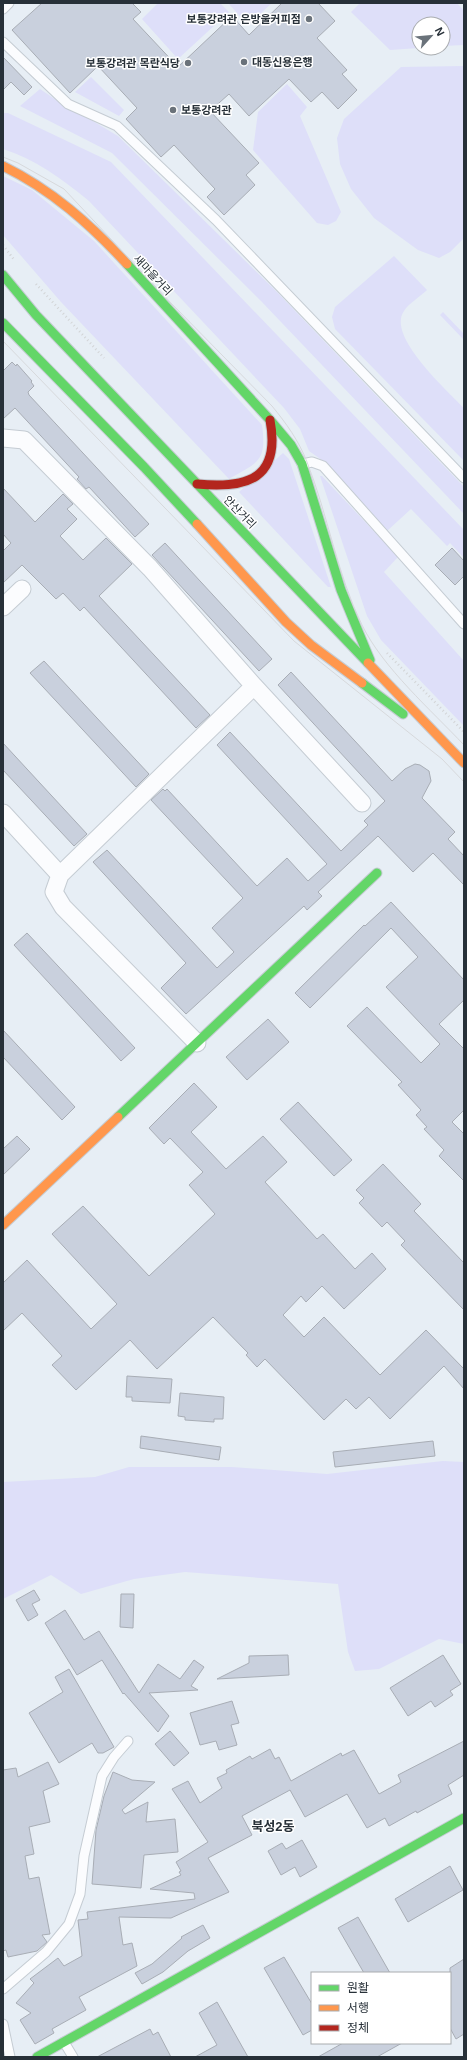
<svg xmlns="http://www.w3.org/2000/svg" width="467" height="2060" font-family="Helvetica,'Noto Sans KR',sans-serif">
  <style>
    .green { fill: #dedff9 }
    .building { fill: #c9d0dd; stroke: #a8adb5 }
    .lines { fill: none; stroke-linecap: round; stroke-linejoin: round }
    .lane-casing { stroke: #c5ccd3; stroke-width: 11 }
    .street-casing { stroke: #c5ccd3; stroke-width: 19 }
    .fast-casing { stroke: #c5ccd3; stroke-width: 11 }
    .slow-casing { stroke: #c5ccd3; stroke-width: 11 }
    .jam-casing { stroke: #c5ccd3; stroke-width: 11 }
    .path { stroke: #d2d4d6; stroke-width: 2.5; stroke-dasharray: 1 3; stroke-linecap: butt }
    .lane { stroke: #fbfcfe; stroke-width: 9 }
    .street { stroke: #fbfcfe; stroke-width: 17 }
    .fast { stroke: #63d668; stroke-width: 9 }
    .slow { stroke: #ff974d; stroke-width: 9 }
    .jam { stroke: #b3261e; stroke-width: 9 }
    .tram { stroke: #d7d9dc; stroke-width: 1 }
    .poi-dot { fill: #6a727a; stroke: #fff; stroke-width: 1.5 }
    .labels { text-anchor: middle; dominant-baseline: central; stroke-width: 3; stroke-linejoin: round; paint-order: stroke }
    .poi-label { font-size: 11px; font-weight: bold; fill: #273038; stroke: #fff; text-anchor: end }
    .street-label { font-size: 11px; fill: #273038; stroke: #fff }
    .quarter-label { font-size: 13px; font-weight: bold; fill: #273038; stroke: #fff }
  </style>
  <rect width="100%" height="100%" fill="#e7eef5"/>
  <path class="green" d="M158 3H220L229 12 178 59 142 19Z
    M228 3H272L248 25Z
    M360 3H457L464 11V45L443 46V24H419V48L390 50 351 12Z
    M464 66V238L450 252 439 258 418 250 374 218 351 189 340 164 337 138 344 119 401 67Z
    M91 77 124 110 119 116 75 92Z
    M287 84 307 107 300 116 341 212 336 221 328 225 317 223 253 150 258 112Z
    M40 89 65 106 81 114 118 136 276 291 464 487V514L261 301 112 153 20 106Z
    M3 113H8L111 162 464 530V558L450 543 447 546 411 509 387 531 319 458 309 451 300 429 284 408 89 201C62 179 35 159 3 149Z
    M3 176 32 190 94 241 262 425C267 462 258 462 229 479L61 302 3 235Z
    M394 256 427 290C420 297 409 303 404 311 386 336 448 391 464 408V461L335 329 332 317 335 307Z
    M443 312 464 334V340L440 315Z
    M283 453 289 459 331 587H328L239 492Z
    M320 476H322L398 557 384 572 464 661V726L381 640 367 616Z
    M443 1461 464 1462V1644L439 1639 379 1669 355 1671 348 1652 338 1584 185 1572 134 1579 81 1594 51 1575 3 1599V1482L95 1477 129 1467H232L327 1474Z"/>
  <path class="building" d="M42 3H132L141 12 133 19 178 67 232 16 249 35 282 3H318L335 21 317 38 347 70 342 74 357 90 338 109 322 92 311 102 289 79 249 116 229 94 210 111 259 163 246 175 255 185 224 215 207 197 215 189 174 145 161 157 126 119 137 108 98 66 70 93 12 30Z
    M3 57 32 87 24 95 11 82 3 90Z
    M12 362 16 366 17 364 32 381 31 382 34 386 28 392 29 395 149 524 135 537 89 487 86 489 77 479 79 477 15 408 3 419V371Z
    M3 488 35 522 63 494 73 504 67 509 77 519 60 536 83 560 106 538 132 564 99 596 210 715 196 728 84 607 80 611 63 593 56 599 22 565 3 583V551L11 543 3 534Z
    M165 543 272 659 259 671 152 555Z
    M452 548 464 561V576L455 585 435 565Z
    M44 661 149 774 136 787 30 673Z
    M291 672 392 781 405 769 415 764 420 765 429 771 431 781 422 798 455 832 448 839 464 856V885L433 853 413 872 378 836 318 892 322 896 307 910 304 906 186 1014 161 988 186 963 93 862 107 850 217 968 234 952 212 928 243 898 151 800 163 789 165 791 167 789 257 886 287 858 308 881 327 864 217 745 230 732 341 851 368 825 364 821 385 801 278 685Z
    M3 743 87 834 74 846 3 770Z
    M391 902 464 980V1000L439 1024 464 1049V1110L452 1122 464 1134V1181L439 1156 444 1150 424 1129 427 1127 416 1115 421 1110 398 1085 402 1082 347 1026 367 1007 421 1063 440 1044 386 987 418 957 391 928 310 1008 295 993 364 925 365 926Z
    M27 933 135 1048 121 1061 14 945Z
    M268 1019 289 1042 247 1080 226 1057Z
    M3 1030 75 1107 62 1120 3 1057Z
    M194 1083 217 1107 191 1132 226 1169 263 1136 287 1162 265 1182 317 1239 323 1234 355 1269 372 1253 386 1269 344 1309 322 1286 306 1302 301 1296 283 1315 304 1337 324 1317 380 1375 426 1330 464 1369V1389L444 1366 390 1419 369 1397 356 1409 346 1399 324 1420 265 1359 257 1367 246 1355 248 1353 213 1317 157 1369 130 1340 76 1390 52 1365 62 1356 22 1313 3 1331V1283L27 1260 91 1329 117 1304 52 1234 83 1206 149 1276 215 1214 189 1185 203 1172 170 1138 164 1144 149 1128Z
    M298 1102 352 1160 334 1176 280 1119Z
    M17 1136 30 1149 3 1175V1149Z
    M383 1164 421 1204 414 1211 464 1263V1310L401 1245 405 1241 387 1222 382 1227 359 1203 364 1198 356 1190Z
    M127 1376 172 1379 170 1403 132 1401V1397H126Z
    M180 1393 224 1397 223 1419H214V1422L185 1420V1417L178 1416Z
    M141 1436 221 1447 219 1460 140 1448Z
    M433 1441 435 1456 335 1467 333 1452Z
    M34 1590 40 1600 32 1604 38 1615 28 1621 16 1600Z
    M121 1594H134L133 1628 120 1627Z
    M65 1610 84 1640 99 1631 139 1693 158 1664 180 1679 194 1660 204 1667 191 1686 198 1690 149 1693 169 1716 158 1732 124 1693 123 1694 102 1660 77 1675 45 1623Z
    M288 1655 289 1675 217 1679 249 1663V1656Z
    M443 1655 461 1684 450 1691 453 1695 435 1707 431 1701 408 1716 390 1688Z
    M69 1669 114 1747 103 1753H98L92 1743 59 1763 29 1713 63 1692 55 1677Z
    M232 1701 239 1723 231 1725 237 1745 219 1750 216 1741 200 1745 190 1713Z
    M170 1731 189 1753 174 1766 155 1744Z
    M464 1741V1775L448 1785 452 1794 417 1813 416 1811 389 1826 385 1818 367 1828 347 1794 305 1817 290 1790 242 1816 252 1835 208 1858 229 1892 171 1918 119 1917 123 1945 132 1943 137 1966 79 1997 86 2010 52 2029 54 2033 35 2044 20 2020 31 2013 16 2003 34 1983 30 1979 58 1958 64 1966 82 1956 78 1920 88 1919 87 1912 195 1899 194 1893 150 1889 181 1875 179 1872 181 1871 176 1862 208 1842 172 1789 188 1781 200 1803 222 1788 217 1778 227 1773 226 1770 250 1756 252 1759 270 1749 275 1759 279 1757 291 1781 341 1753 342 1756 354 1750 379 1794 401 1782 398 1775Z
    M48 1762 59 1784 43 1791 50 1822 29 1827 34 1854 25 1856 29 1879 39 1877 50 1934 42 1935 47 1942 37 1951 8 1957 6 1950 3 1951V1770L16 1768 18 1777Z
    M113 1772 132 1780 155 1782 122 1810 125 1814 148 1802 146 1822 175 1819 178 1852 144 1855 141 1888 92 1884 96 1830 104 1796Z
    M302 1840 317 1867 300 1877 295 1867 281 1875 268 1851 282 1843 286 1849Z
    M450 1866 463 1890 408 1922 395 1899Z
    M358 1917 390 1973H364L338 1928Z
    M203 1925 210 1938 188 1951 163 1972 142 1984 135 1973 152 1964 182 1938 181 1937Z
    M284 1957 312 2004V2030L303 2035 264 1968Z
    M464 1959V2034L456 2039 450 2028V1968Z
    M217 2002 248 2057H195L217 2045 199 2013Z
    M150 2029 153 2035 158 2032 171 2057H97Z
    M343 2043H402L377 2057H318Z"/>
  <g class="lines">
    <defs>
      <path id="lane" d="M3 9 9 3
        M3 42 68 104 117 126 216 220 464 478
        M302 464 312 462 323 466 464 624
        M3 1989 46 1952 69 1924 80 1894 84 1856 102 1776 114 1757 128 1741
        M3 2024 10 2057
        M64 2042 73 2057"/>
      <path id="street" d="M3 438 24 440 150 568 254 686 362 803
        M3 607 22 589
        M3 813 60 875
        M197 1043 63 907 54 892 60 875 254 686"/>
      <path id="fast" d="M127 264 270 420
        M3 275 36 315 368 663
        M3 323 144 467 197 524
        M270 420 291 445 302 464 341 590 370 660
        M362 683 403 714
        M118 1117 377 873
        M37 2057 464 1818"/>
      <path id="slow" d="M3 166C52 190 90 224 127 264
        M197 524 286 622 311 645 362 683
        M368 663 464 763
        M3 1225 118 1117"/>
      <path id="jam" d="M197 484C247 489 281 479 270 420"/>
    </defs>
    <use href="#lane" class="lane-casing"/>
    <use href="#street" class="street-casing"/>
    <use href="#fast" class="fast-casing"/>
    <use href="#slow" class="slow-casing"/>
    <use href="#jam" class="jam-casing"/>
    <path class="path" d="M3 245 15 261
      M36 284 104 358
      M387 653 464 732"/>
    <use href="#lane" class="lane"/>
    <use href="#street" class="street"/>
    <use href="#fast" class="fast"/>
    <use href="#slow" class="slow"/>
    <use href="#jam" class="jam"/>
    <path class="tram" d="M3 157 18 163 64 189 171 303 272 406C286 423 299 441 307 462 328 515 337 574 362 625 383 668 431 710 464 745
      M3 341 294 641 442 759 464 782"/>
  </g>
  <g class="poi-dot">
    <circle cx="309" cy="19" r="4"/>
    <circle cx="244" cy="62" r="4"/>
    <circle cx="188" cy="63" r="4"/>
    <circle cx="173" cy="110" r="4"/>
  </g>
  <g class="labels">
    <g class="poi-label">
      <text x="301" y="19">보통강려관 은방울커피점</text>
      <text x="252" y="62" text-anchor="start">대동신용은행</text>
      <text x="180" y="63">보통강려관 목란식당</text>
      <text x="181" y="110" text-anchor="start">보통강려관</text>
    </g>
    <g class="street-label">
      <text transform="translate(153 275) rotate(47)">새마을거리</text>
      <text transform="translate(240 512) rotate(46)">안산거리</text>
    </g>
    <g class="quarter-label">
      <text x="273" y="1826">북성2동</text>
    </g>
  </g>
  <rect width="467" height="2060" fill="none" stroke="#273038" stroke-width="8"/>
  <rect x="311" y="1972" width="140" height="72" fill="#ffffff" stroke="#a9acaf"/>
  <rect x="319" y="1985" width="20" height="6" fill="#63d668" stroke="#a9acaf"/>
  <text x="347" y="1992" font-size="12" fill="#273038">원활</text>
  <rect x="319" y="2005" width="20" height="6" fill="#ff974d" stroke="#a9acaf"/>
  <text x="347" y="2012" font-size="12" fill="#273038">서행</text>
  <rect x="319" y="2025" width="20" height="6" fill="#b3261e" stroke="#a9acaf"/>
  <text x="347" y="2032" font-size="12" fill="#273038">정체</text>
  <g transform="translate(431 36) rotate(63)"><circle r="19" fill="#ffffff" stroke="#a9acaf"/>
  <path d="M0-3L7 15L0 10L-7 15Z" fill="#6a727a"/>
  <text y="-6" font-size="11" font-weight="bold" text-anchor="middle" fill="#273038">N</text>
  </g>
</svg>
